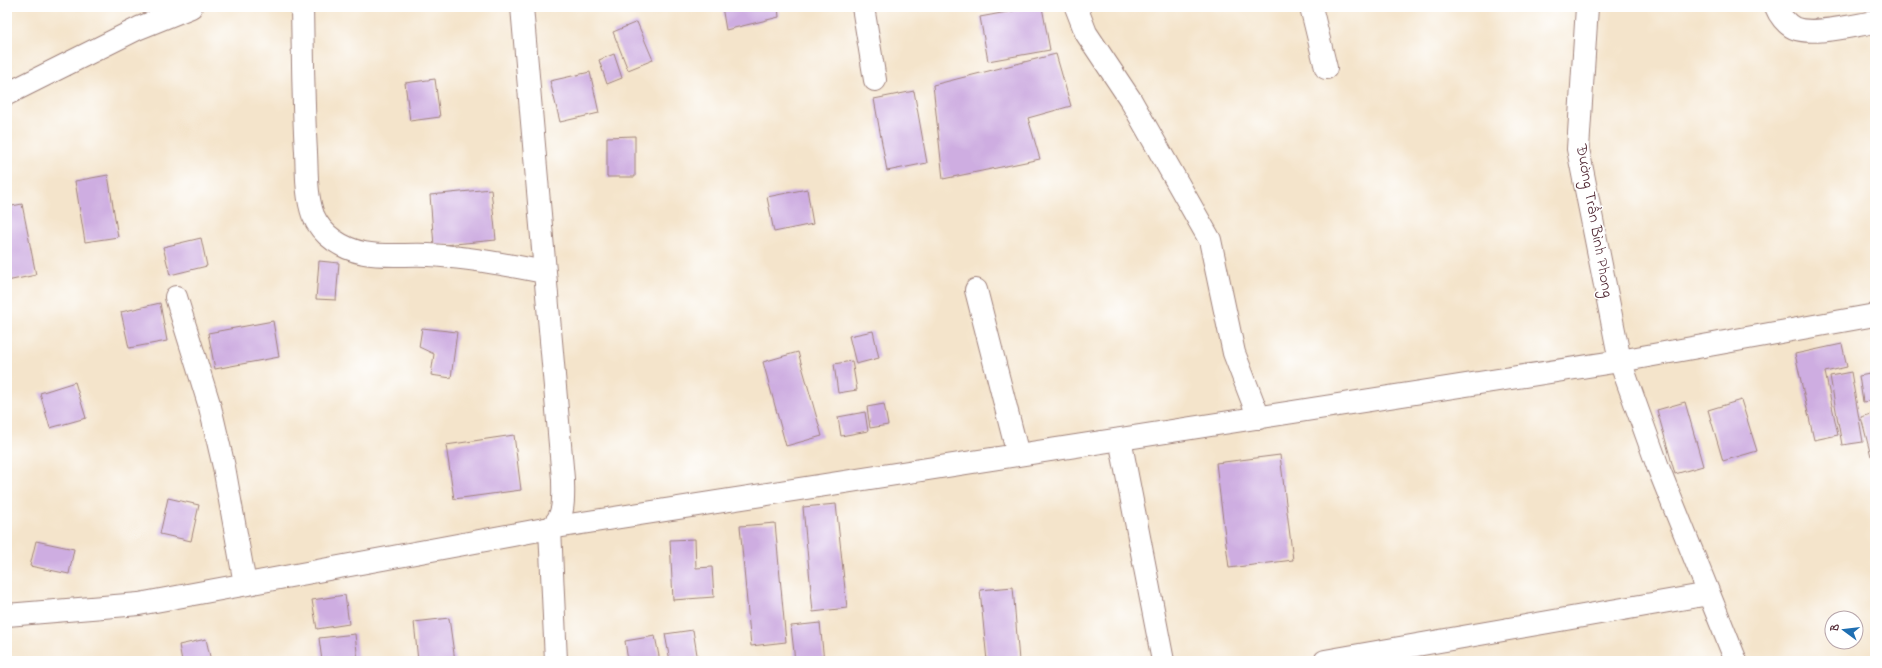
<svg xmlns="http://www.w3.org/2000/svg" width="1882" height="668" font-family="'Indie Flower',sans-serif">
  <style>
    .building { fill: #ceade1 }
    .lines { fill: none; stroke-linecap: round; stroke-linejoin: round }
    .minor-casing { stroke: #9f827b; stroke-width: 24 }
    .minor { stroke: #fff; stroke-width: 22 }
    .labels { text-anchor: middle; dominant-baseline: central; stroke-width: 3; stroke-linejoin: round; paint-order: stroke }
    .street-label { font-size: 16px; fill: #4a1f2b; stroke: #fff }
  </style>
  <rect width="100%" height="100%" fill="#fff"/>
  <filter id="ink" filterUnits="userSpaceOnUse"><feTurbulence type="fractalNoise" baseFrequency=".025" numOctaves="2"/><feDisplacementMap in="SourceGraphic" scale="8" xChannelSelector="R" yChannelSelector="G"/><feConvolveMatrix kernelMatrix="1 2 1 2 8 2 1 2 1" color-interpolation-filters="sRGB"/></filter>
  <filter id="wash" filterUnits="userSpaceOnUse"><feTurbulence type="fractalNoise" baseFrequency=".012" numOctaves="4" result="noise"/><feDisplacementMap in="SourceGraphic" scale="16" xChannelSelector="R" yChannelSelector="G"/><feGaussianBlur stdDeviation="0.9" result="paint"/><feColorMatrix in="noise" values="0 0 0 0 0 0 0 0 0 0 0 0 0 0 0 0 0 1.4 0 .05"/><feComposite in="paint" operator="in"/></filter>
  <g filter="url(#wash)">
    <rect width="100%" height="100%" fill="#f4e4cb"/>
    <g id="blocks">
      <path class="building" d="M722 7H778L779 17 726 30Z
        M1034 7H1042L1050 50 988 61 980 17Z
        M637 22 653 60 628 70 613 32Z
        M614 54 622 78 607 84 599 60Z
        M1056 54 1071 106 1028 118 1040 159 943 179 933 85Z
        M590 72 599 113 560 122 550 81Z
        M435 79 440 117 410 121 405 83Z
        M914 91 927 163 887 171 874 99Z
        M635 136V177H607V137Z
        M108 175 118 237 85 242 75 181Z
        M491 189 496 240 434 246 430 195Z
        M807 189 813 224 774 232 767 197Z
        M22 204 36 275 7 281V207Z
        M201 238 207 266 170 275 163 247Z
        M319 261 339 263 336 300 316 299Z
        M160 303 167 341 129 348 121 312Z
        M273 321 279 357 215 369 208 333Z
        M422 328 457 332 451 378 431 375 434 354 419 347Z
        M873 331 879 358 856 364 849 336Z
        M1842 344 1847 367 1825 372 1838 435 1814 440 1795 354Z
        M798 352 822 436 786 446 763 362Z
        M852 361 857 390 838 393 834 364Z
        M1851 372 1863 442 1842 445 1830 376Z
        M1875 373V400L1863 402 1859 376Z
        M75 382 86 418 50 428 40 393Z
        M1741 400 1757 451 1723 461 1708 410Z
        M1685 402 1703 466 1675 474 1657 410Z
        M884 404 888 425 870 428 867 407Z
        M865 412 868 431 841 436 838 417Z
        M1875 413V455L1871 456 1861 417Z
        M514 435 521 490 454 499 446 445Z
        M1280 455 1293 560 1229 568 1216 463Z
        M168 498 199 505 191 541 160 534Z
        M836 504 847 608 813 612 803 507Z
        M775 523 786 642 751 646 740 526Z
        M695 539 696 568 712 567 714 597 673 600 670 540Z
        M36 541 74 549 69 574 30 566Z
        M1013 587 1019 661H987L980 590Z
        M345 595 349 624 317 629 312 600Z
        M449 618 455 661H418L414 622Z
        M820 623 824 661H795L791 626Z
        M693 630 698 661H670L665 634Z
        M355 634 358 661H322L319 638Z
        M655 636 660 661H628L625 641Z
        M206 639 211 661H182L179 645Z"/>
    </g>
  </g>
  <g filter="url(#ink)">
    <use href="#blocks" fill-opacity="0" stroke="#9f827b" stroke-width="1"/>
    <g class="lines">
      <defs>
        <path id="minor" d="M302 7C303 55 303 104 306 152 307 173 306 195 313 215 322 236 343 249 364 253 384 257 407 254 428 255 467 257 505 264 544 272
          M522 7 563 479C563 497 566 517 550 528L556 661
          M863 7 875 80
          M1076 7 1086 33 1130 99 1210 240 1234 353 1259 418
          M1311 7 1326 68
          M1587 7 1578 149 1620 361 1658 467 1736 661
          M1776 7C1779 15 1786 24 1794 28 1812 36 1855 25 1875 22
          M7 94 139 28 191 7
          M976 290 1018 455
          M176 297 210 407 224 467 245 584
          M1120 439 1163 661
          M7 615 139 604 550 528 1620 361 1875 315
          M1325 661 1709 594"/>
      </defs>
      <use href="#minor" class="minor-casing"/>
      <use href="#minor" class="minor"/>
    </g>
  </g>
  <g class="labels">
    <g class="street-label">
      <text transform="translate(1594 221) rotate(80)">Đường Trần Bình Phong</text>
    </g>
  </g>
  <rect width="1882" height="668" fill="none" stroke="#fff" stroke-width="24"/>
  <g transform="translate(1844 630) rotate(285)"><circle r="19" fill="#ffffff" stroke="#b7a5aa"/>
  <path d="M0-3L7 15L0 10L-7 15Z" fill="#1f6fb2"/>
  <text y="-6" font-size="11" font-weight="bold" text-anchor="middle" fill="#4a1f2b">B</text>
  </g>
</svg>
